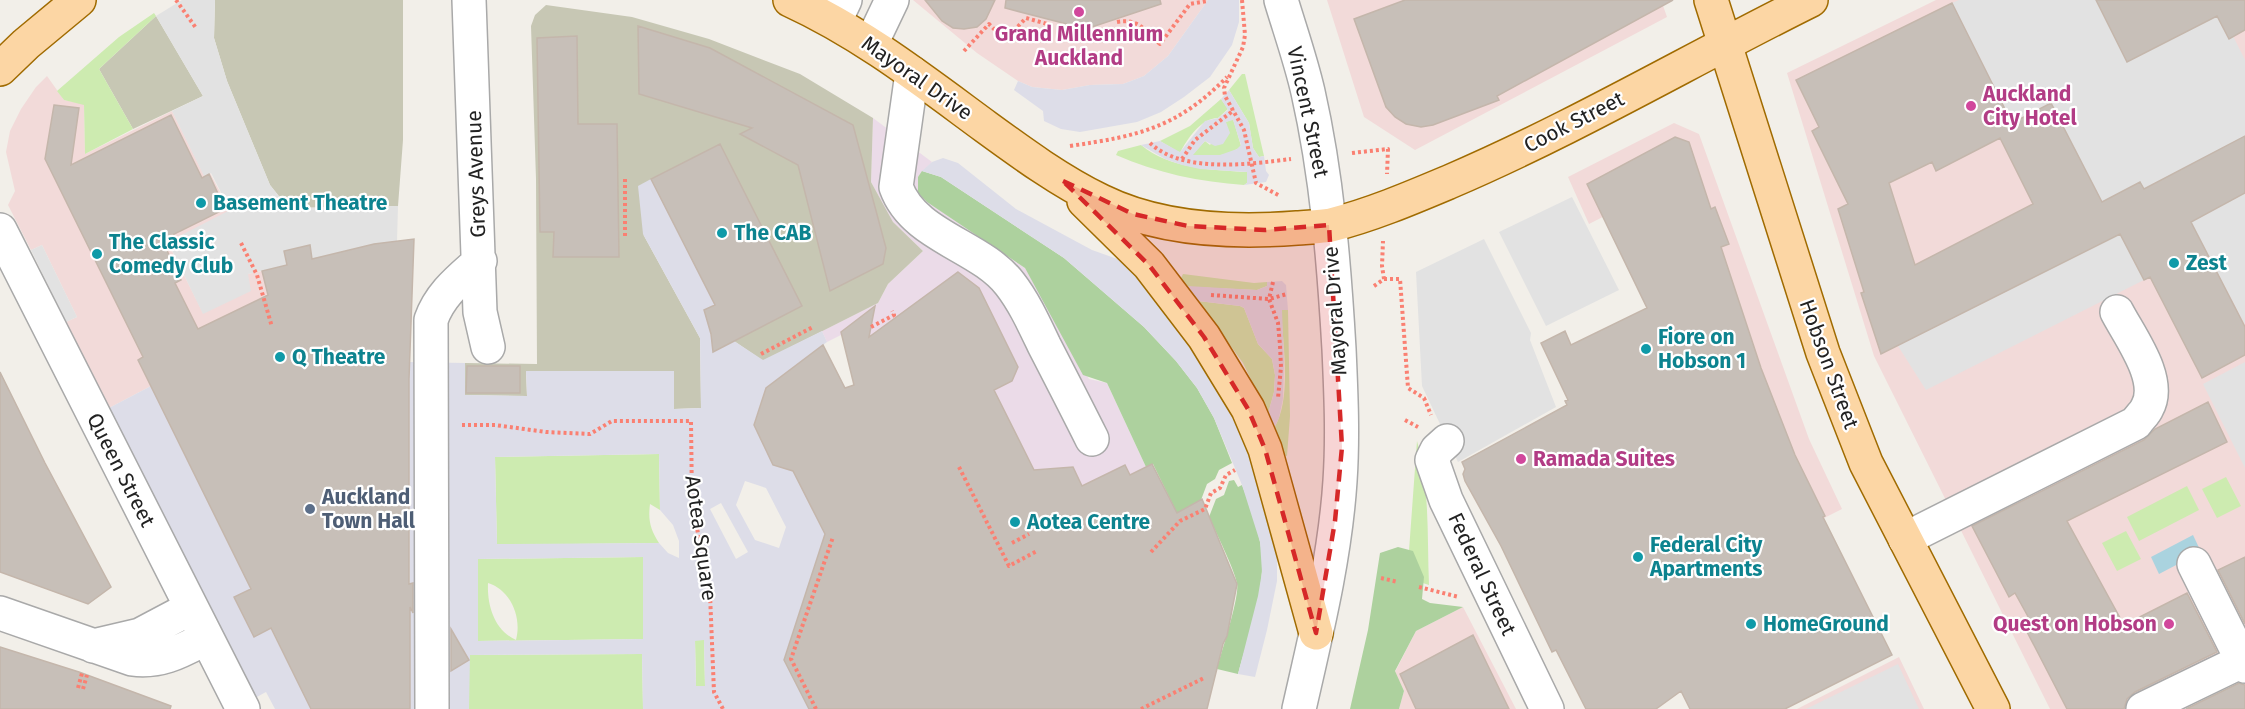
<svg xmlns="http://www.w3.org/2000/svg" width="2245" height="709" font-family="'Fira Sans',sans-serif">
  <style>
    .commercial { fill: #f2dad9 }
    .industrial { fill: #ebdbe8 }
    .construction { fill: #c7c7b4 }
    .grass { fill: #cdebb0; fill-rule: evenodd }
    .forest { fill: #add19e }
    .parking { fill: #e2e2e2 }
    .plaza { fill: #dddde8; fill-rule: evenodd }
    .water { fill: #aad3df }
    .building { fill: #c7bfb8; stroke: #c4b6ab; stroke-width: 1.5; fill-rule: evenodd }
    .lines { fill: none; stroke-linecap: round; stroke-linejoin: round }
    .minor-casing { stroke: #a9a9a9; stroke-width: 36 }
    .major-casing { stroke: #a06b00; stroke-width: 36 }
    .path { stroke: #fa8072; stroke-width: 4; stroke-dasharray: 3 3; stroke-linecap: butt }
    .minor { stroke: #fff; stroke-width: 33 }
    .major { stroke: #fcd6a4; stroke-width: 33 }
    .marked { fill: #d62828; fill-opacity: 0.2; stroke: #d62828; stroke-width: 4.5; stroke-dasharray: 12 8; stroke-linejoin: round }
    .hotel-dot { fill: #d1479c; stroke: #fff; stroke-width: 2 }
    .culture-dot { fill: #0f9aa8; stroke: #fff; stroke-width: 2 }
    .service-dot { fill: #5c6f8a; stroke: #fff; stroke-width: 2 }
    .labels { text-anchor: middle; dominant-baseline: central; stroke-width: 4.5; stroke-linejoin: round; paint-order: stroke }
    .hotel-label { font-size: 21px; font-weight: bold; fill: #b23c85; stroke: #fff; text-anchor: start }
    .street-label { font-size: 21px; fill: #222; stroke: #fff }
    .culture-label { font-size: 21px; font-weight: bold; fill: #0d838f; stroke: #fff; text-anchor: start }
    .service-label { font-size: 21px; font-weight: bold; fill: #4e5e75; stroke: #fff; text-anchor: start }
  </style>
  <rect width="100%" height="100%" fill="#f2efe9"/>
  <path class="commercial" d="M913 0H1208L1168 56 1144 76 1123 84 1090 85 1062 90 1032 87 1018 81 977 53Z
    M1327 0H1661L1667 17 1415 150 1364 117Z
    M1936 0H2245V659L2239 649 2121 709H2050L1874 356 1787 73Z
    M47 76 64 100 84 104 85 154 172 111 204 175 210 173 230 211 168 243 203 313 248 274 262 271 275 326 151 386 109 408 66 322 77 317 42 245 31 250 8 205 15 191 6 152 10 131 21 109 36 87Z
    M1674 123 1699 134 1809 439 1842 509 1689 586 1742 371 1669 183 1589 224 1568 177Z
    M1463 607 1516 709H1399L1404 691 1395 672 1416 631Z
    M1899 657 1924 709H1797Z"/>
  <path class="industrial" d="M873 118 932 162 918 177 947 215 1025 268 1089 379 1107 383 1146 467 1077 502 1039 479 843 334 827 342 822 331 878 303 888 284 923 251 893 222 871 182Z"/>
  <path class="construction" d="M215 0H403V140L398 206 295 208 282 200 270 185 227 81 214 38Z
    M546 5 632 17 709 39 800 74 873 118 871 182 893 222 923 251 888 284 878 303 763 361 734 341 643 234 700 338 701 408 674 409V371L526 372 527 396 465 395V363L537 364 536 179 531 26 535 15Z
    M156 16 203 96 133 129 99 69Z"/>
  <path class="grass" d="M154 13 156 16 99 69 133 129 85 154 84 105 64 100 57 91 119 37Z
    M1242 74H1245L1264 156 1259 157 1253 148 1249 123 1229 90Z
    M1221 99 1228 109 1218 118C1201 118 1187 139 1180 153L1160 141 1190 126Z
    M1233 119 1241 146C1229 157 1208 157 1192 155L1205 141 1210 145 1226 122Z
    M1141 145C1170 169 1212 170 1247 172V183L1244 185C1201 182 1156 173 1116 155L1118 151Z
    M1183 274 1254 283 1267 282V286L1257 290 1192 287 1187 286 1181 278Z
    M1198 301 1240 306 1244 308 1258 344 1272 359 1275 375 1274 392 1268 414 1243 363Z
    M1281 310H1288L1290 416 1287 456 1284 455 1274 428C1292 400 1283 343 1281 310Z
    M1417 441C1430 487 1427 537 1429 585L1407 578Z
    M659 454 660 510 650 504C648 520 650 529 659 543L497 545 495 457Z
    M2226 477 2241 506 2217 518 2202 489Z
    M2187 486 2199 510 2139 541 2127 517Z
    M2126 531 2141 559 2117 571 2102 543Z
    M643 557V639L478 641V559ZM488 583C511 590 522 618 516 640 494 630 487 605 488 583Z
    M695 640H704L705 686H696Z
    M642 654 643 709H469V655Z"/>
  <path class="forest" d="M922 171 941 177 1064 258 1144 327 1176 361 1197 388 1214 418 1232 463 1219 470 1215 479 1207 484 1201 500 1177 513 1153 464 1146 467 1107 383 1083 375 1025 268 927 202 918 193V177Z
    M1234 480 1238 487 1242 485C1251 508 1260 532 1262 556 1264 595 1248 637 1238 674L1217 669C1221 652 1240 597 1237 583 1233 566 1217 535 1209 517L1216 499 1224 495 1229 481Z
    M1398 547 1413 551 1424 577 1422 599 1430 603 1463 607 1416 631 1395 671 1404 691 1399 709H1350L1368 630 1380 553Z"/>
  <path class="parking" d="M182 0H215L214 38 227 81 270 185 282 200 295 208 398 206 397 241 374 244 312 259 309 245 285 251 287 265 248 274 251 291 203 314 168 242 230 210 211 173 204 176 172 111 203 96 156 16Z
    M1959 0H2096L2127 61 2217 16 2228 38 2233 36 2245 60V136L2144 189 2140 182 2102 202 2051 103 2005 126 1952 3Z
    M2245 193V325L2191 222Z
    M1572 197 1619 290 1546 326 1499 232Z
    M2120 234 2144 280 1926 390 1898 346Z
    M1484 239 1531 333 1530 340 1556 407 1458 462 1422 386 1416 272Z
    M42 245 77 317 66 322 31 250Z
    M2245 362V468L2203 384Z
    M1898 664 1919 709H1806Z"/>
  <path class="plaza" d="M1208 0H1239V22L1232 45 1210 77 1184 97 1161 112 1137 122 1080 132 1061 129 1044 121 1043 111 1014 90 1018 81 1032 87 1062 90 1090 85 1123 84 1144 76 1168 56Z
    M1229 90 1249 123 1253 148 1259 157 1264 156 1266 171 1269 175 1266 182 1244 185 1247 183V172L1200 169 1182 165 1165 159 1141 145 1160 141 1180 152 1205 121 1218 118 1228 110 1221 99ZM1233 120 1241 145 1237 149 1220 155H1193L1205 141 1215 146 1223 144 1230 133 1226 122Z
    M943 158 958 163 1016 209 1092 250 1137 266 1238 407 1277 538V581L1267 630 1255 677 1238 674 1258 596 1262 572 1260 542 1242 485 1214 418 1197 388 1176 361 1144 327 1064 258 941 177 922 171 932 162Z
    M651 179 734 341 763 360 822 331 827 342 766 388 754 424 773 465 793 471 825 534 784 659 809 709H643L642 654 470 655 469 709H410L409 362 465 363V395L527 396 526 371H674V409L701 408 700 338 643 234 638 186ZM659 454 660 510 673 525 679 541V558L668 553 659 543 497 544 495 457ZM745 481 766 488 786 527 779 548 755 540 736 505ZM721 503 748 552 736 559 710 509ZM643 557V639L478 641V559ZM704 640 705 686H696L695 641Z
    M1282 281 1286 285 1288 310H1282L1284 361 1283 399 1279 418 1274 428 1268 414 1274 392 1275 375 1272 359 1258 344 1244 308 1240 306 1198 301 1187 286 1257 290 1267 286V282Z
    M151 386 238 563 311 709H275L266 692 255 698 194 578 109 408Z"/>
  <path class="water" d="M2193 535 2201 552 2159 574 2151 557Z"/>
  <path class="building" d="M925 0H995L986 19 977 27 964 29 953 28 942 21Z
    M1006 0H1160L1161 4 1086 29 1005 8Z
    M1405 0H1673L1497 96 1499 100 1433 125 1421 127 1406 124 1395 117 1386 107 1354 19Z
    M2096 0H2245V30L2229 39 2217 16 2127 62Z
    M1952 3 2012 123 2051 103 2102 202 2140 182 2144 189 2245 136V193L2191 222 2245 327V355L2202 378 2150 277 2144 280 2120 234 1881 354 1861 293 1864 292 1838 209 1848 204 1812 131 1819 127 1796 80ZM2000 138 2033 204 1915 265 1889 183 1932 162 1936 171Z
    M638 26 710 48 853 125 886 248 883 264 830 291 798 165 740 134 752 128 639 94Z
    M577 36 578 124H617L619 257H553L554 232H540L537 38Z
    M54 105 79 108 71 165 171 115 202 178 209 174 225 209 162 240 181 280 175 283 198 329 268 295 262 271 287 265 284 251 310 245 312 259 374 244 414 239 409 379V584L413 583V613L410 607V709H311L271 628 254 637 234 597 251 589 138 360 143 357 45 159Z
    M1675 137 1689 142 1711 209 1715 207 1729 244 1721 247 1761 368 1795 455 1825 516 1823 517 1892 655 1785 709H1690L1681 691 1656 709H1586L1556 650 1552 652 1501 546 1465 481 1463 474 1465 469 1462 462 1567 405 1565 401 1568 400 1541 343 1565 331 1571 345 1647 308 1587 184Z
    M720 144 802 306 713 352 711 334 704 310 715 305 651 179Z
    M958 272 979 288 1018 367 1012 381 994 390 1034 470 1073 467 1082 486 1125 465 1130 475 1152 464 1177 513 1202 499 1237 584 1227 636 1223 644 1207 709H809L784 660 825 534 793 471 773 465 754 425 766 388 823 345 845 388 854 385 841 332 875 306 869 337Z
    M467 366H520V393H466Z
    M0 372 45 463 111 587 88 604 0 572Z
    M2208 402 2227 442 2067 521 2124 625 2187 593 2217 652 2135 692 2127 699 2124 709H2067L2024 626 2031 622 2015 593 2009 597 1972 526 2144 440 2155 429Z
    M2245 557V624L2218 570Z
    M451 629 469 660 451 671Z
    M1473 635 1509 709H1416L1400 674Z
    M0 647 79 672 171 706 170 709H0Z
    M2239 683 2245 685V709H2186Z"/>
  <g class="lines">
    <defs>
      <path id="minor" d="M469 0 480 312 488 347
        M1281 0C1290 30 1301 61 1308 92 1327 176 1334 263 1339 349 1341 393 1343 437 1340 481 1335 558 1316 634 1299 709
        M835 21 845 0
        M871 44 892 0
        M912 73 896 187C914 237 980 245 1010 284 1024 302 1034 324 1044 345 1060 376 1076 407 1092 439
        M0 230 243 709
        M1447 441 1437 450 1432 460 1446 500 1547 709
        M1905 539 2136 423C2139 418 2145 413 2147 408 2163 380 2130 337 2117 312
        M2194 564 2245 666
        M0 613 132 659C161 663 181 651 206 638
        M93 646 140 635 191 608
        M432 709 431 320C440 294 460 279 480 261
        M2143 709 2242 661"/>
      <path id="major" d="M790 0C862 33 922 80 986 127 1023 154 1060 181 1101 201 1160 230 1232 233 1297 228 1308 227 1320 227 1331 225 1371 215 1411 198 1449 182 1573 129 1690 60 1811 0
        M1711 0 1823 353 1866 463 1993 709
        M0 69 26 44 79 0
        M1084 201 1149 265 1204 337 1248 409 1265 449 1316 633"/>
    </defs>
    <use href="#minor" class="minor-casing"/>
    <use href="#major" class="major-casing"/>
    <path class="path" d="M176 0 196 28
      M1242 0 1245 35 1243 47 1224 88 1225 96 1244 130 1256 183 1280 196
      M1117 22C1139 18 1145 31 1160 44L1190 4 1207 1
      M964 51 989 24 1005 40 1026 18 1051 25
      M1150 143C1183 174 1251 164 1291 159
      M1070 146C1138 136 1177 128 1227 77
      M1352 153 1388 149 1387 174
      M1182 159 1195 140 1234 110
      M625 236V177
      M241 243 257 275 272 327
      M1384 279H1400L1408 388 1424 398 1431 415
      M1273 282 1269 299 1278 323 1280 345 1281 367 1278 398
      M1374 286 1384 279 1382 266 1383 241
      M1211 295 1269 299 1287 294
      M871 327 894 315 892 311
      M761 354 813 327
      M1405 420 1418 427
      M462 425H495L546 432 590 434 612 421H691L692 503 710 594 714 692 723 709
      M959 467 1009 566 1037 551
      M1012 543 1029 534
      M1151 552 1180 521 1205 509 1211 493 1220 488 1226 475 1235 470
      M1381 578 1398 582
      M1419 587 1459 597
      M78 688 82 673
      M83 689 87 675
      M816 709 791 659 833 537
      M1141 709 1204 678"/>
    <use href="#minor" class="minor"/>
    <use href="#major" class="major"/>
  </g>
  <path class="marked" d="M1063 181 1133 214 1188 226 1265 230 1329 225 1342 447 1335 521 1316 633 1265 449 1248 409 1204 337 1149 265Z"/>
  <g class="hotel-dot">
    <circle cx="1079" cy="12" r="6"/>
    <circle cx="1971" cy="106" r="6"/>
    <circle cx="1521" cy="459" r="6"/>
    <circle cx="2169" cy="624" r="6"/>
  </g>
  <g class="culture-dot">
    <circle cx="201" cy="203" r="6"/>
    <circle cx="722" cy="233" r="6"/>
    <circle cx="97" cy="254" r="6"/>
    <circle cx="2174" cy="263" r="6"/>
    <circle cx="1646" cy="349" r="6"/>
    <circle cx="280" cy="357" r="6"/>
    <circle cx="1015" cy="522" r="6"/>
    <circle cx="1638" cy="557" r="6"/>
    <circle cx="1751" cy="624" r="6"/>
  </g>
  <circle class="service-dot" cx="310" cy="509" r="6"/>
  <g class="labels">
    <g class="hotel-label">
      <text x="1079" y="34" text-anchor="middle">Grand Millennium<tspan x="1079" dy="24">Auckland</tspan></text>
      <text x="1983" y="94">Auckland<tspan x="1983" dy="24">City Hotel</tspan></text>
      <text x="1533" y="459">Ramada Suites</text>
      <text x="2157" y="624" text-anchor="end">Quest on Hobson</text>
    </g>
    <g class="street-label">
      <text transform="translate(917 78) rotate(35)">Mayoral Drive</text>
      <text transform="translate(1308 112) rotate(78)">Vincent Street</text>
      <text transform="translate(1574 122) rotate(-27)">Cook Street</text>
      <text transform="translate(476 174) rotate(-92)">Greys Avenue</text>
      <text transform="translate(1335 311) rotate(-94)">Mayoral Drive</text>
      <text transform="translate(1829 364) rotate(70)">Hobson Street</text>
      <text transform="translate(121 470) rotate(63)">Queen Street</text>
      <text transform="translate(701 538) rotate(82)">Aotea Square</text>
      <text transform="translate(1482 574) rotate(65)">Federal Street</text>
    </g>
    <g class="culture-label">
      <text x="213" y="203">Basement Theatre</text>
      <text x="734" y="233">The CAB</text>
      <text x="109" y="242">The Classic<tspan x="109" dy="24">Comedy Club</tspan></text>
      <text x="2186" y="263">Zest</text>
      <text x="1658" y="337">Fiore on<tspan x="1658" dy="24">Hobson 1</tspan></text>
      <text x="292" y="357">Q Theatre</text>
      <text x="1027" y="522">Aotea Centre</text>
      <text x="1650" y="545">Federal City<tspan x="1650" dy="24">Apartments</tspan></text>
      <text x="1763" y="624">HomeGround</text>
    </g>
    <g class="service-label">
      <text x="322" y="497">Auckland<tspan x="322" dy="24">Town Hall</tspan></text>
    </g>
  </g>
</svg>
